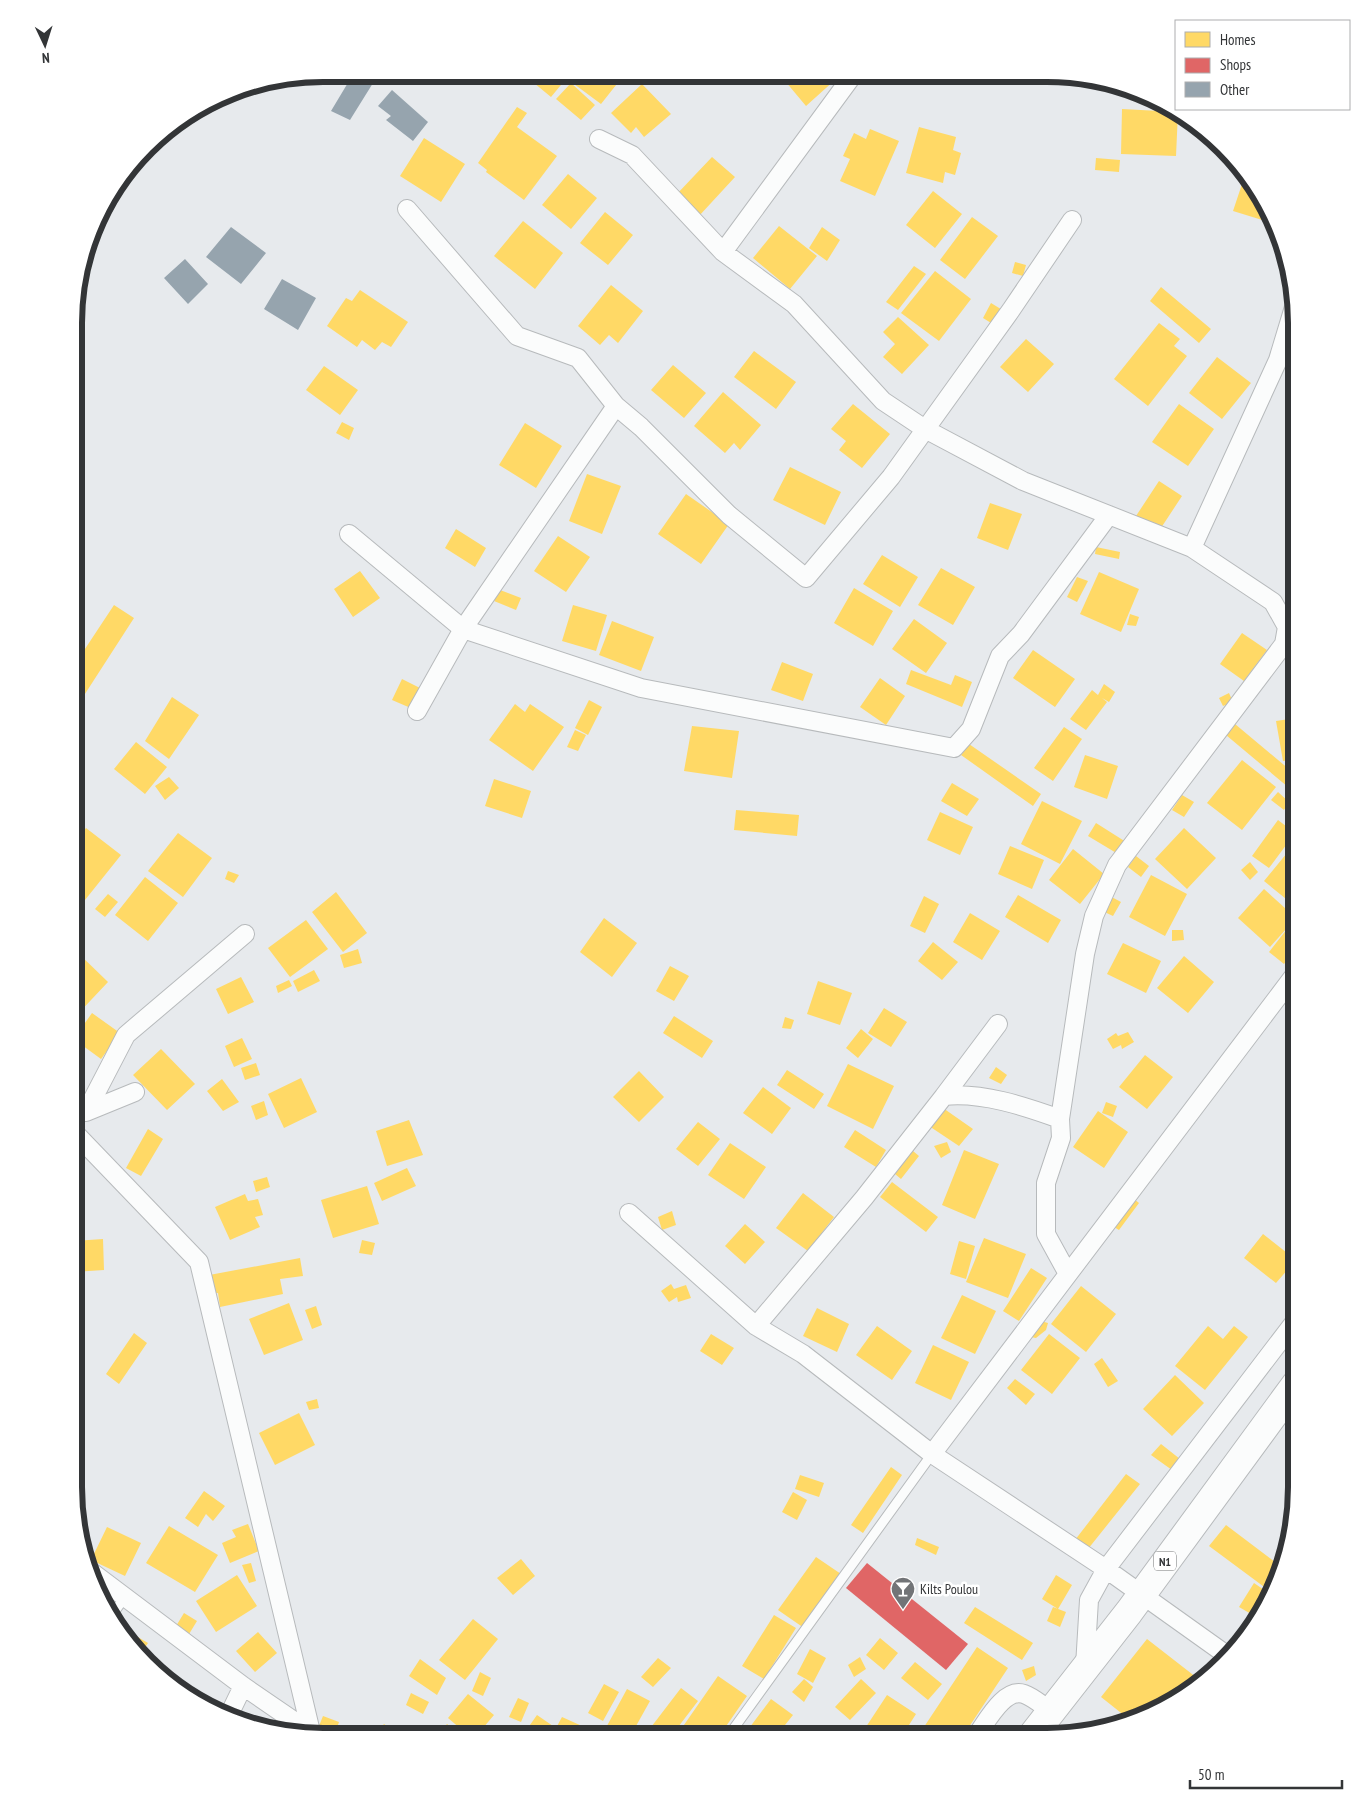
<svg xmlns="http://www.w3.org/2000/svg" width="1370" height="1810" font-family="'PT Sans Narrow',sans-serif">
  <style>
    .homes { fill: #ffd966 }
    .shops { fill: #e06666 }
    .building { fill: #96a4ae }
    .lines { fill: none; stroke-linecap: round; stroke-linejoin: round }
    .lane-casing { stroke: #b7babc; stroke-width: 11 }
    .street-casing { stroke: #b7babc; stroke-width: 20 }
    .highway-casing { stroke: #b7babc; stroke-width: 30 }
    .lane { stroke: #fbfcfc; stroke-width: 9 }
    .street { stroke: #fbfcfc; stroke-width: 18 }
    .highway { stroke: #fbfcfc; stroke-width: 28 }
    .labels { text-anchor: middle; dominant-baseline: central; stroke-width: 5; stroke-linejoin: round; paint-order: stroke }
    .shield { fill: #fff; stroke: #707273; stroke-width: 1 }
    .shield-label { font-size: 12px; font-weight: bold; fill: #333537 }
    .poi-label { font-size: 14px; fill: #333537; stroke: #fff; text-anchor: start }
    .rim { fill: none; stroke: #333537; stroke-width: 6 }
  </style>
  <rect width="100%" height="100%" fill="#e7eaed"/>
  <path class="homes" d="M540 74H570L551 97 534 83Z
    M575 74 593 75H624L601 104 570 81Z
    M780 75H833L836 79 806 106Z
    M571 83 595 105 581 120 556 99Z
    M642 84 671 114 644 137 636 127 631 133 611 113Z
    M517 107 527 113 517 127 557 156 524 200 486 172 487 170 478 163Z
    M1122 109 1178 112 1176 156 1121 154Z
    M919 127 956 137 953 150 961 153 955 175 945 172 943 183 906 173Z
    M870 129 899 141 875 196 840 181 850 159 843 156 854 133 866 139Z
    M424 138 465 164 441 202 400 176Z
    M712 157 735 177 699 216 676 195Z
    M1096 158 1120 160 1119 172 1095 170Z
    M568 174 597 198 571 229 542 205Z
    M1245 175 1270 213 1275 224 1233 211Z
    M933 191 962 214 935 248 906 225Z
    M605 212 633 235 608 265 580 243Z
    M972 217 998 236 965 279 940 260Z
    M523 221 563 253 535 289 494 256Z
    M779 226 817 256 790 289 753 258Z
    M822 227 840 240 827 261 809 248Z
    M1015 262 1026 265 1023 276 1012 273Z
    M914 266 926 274 898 310 886 302Z
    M935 271 971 299 939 341 901 313Z
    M611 285 643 311 618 343 609 335 600 345 578 326Z
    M1161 287 1211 329 1199 343 1150 301Z
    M360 290 408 322 391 347 382 342 375 350 362 340 357 347 327 326 346 298 352 301Z
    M991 303 1004 311 996 326 983 318Z
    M898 317 929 345 902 374 883 357 895 344 883 332Z
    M1159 323 1180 339 1174 346 1187 356 1148 406 1114 379Z
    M1026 339 1054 364 1028 392 1000 367Z
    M754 351 796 382 776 409 734 377Z
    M1217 357 1251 383 1222 419 1189 393Z
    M673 365 706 393 684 418 651 390Z
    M324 366 358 390 340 415 306 390Z
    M723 392 761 425 740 450 734 443 725 453 694 426Z
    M853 404 890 434 862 468 839 450 846 441 831 429Z
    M1179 404 1214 429 1188 466 1152 442Z
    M342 422 354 428 349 440 336 433Z
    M525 423 562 446 536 488 499 465Z
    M790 467 841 492 825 525 773 500Z
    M587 474 621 486 602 534 569 521Z
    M1159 481 1182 496 1159 531 1136 516Z
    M686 494 729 524 701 564 658 534Z
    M990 503 1022 514 1008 550 977 538Z
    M456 529 486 548 475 567 445 548Z
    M558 536 590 557 566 592 534 571Z
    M1096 547 1120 552 1119 559 1095 554Z
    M882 555 918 577 900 607 863 584Z
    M941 568 975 587 953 625 918 605Z
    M360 571 380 598 353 617 334 589Z
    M1099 572 1139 589 1121 632 1080 614Z
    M1077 577 1088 581 1077 602 1067 597Z
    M854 588 893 611 873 646 834 623Z
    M500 590 521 598 516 610 494 601Z
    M114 605 134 618 83 697 75 692V656L79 658Z
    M573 605 607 615 596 651 562 641Z
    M1130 614 1139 617 1136 626 1127 625Z
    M914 619 947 643 926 673 892 649Z
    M612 621 654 637 641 671 599 655Z
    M1242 633 1267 650 1244 681 1220 664Z
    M1033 650 1075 679 1055 707 1013 678Z
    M782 662 813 674 803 701 771 690Z
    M911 670 951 685 955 675 972 682 962 707 906 684Z
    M880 678 905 696 886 725 860 707Z
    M402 679 422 689 413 709 392 700Z
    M1104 684 1115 692 1109 702 1102 698 1107 702 1086 730 1070 719 1092 690 1098 695Z
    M1229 693 1233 702 1223 706 1219 698Z
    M172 697 199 715 169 759 145 741Z
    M589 700 602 707 588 735 575 728Z
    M515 704 525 712 530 704 564 727 533 771 489 740Z
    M1296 718V759L1283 761 1276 721Z
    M1235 724 1296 775V789L1294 792 1226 735Z
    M692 726 739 731 732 778 684 771Z
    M1064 727 1082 739 1053 781 1034 768Z
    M575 730 586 735 578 751 567 747Z
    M136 742 167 767 145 794 114 769Z
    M969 744 1041 794 1033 806 961 755Z
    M1085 755 1118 766 1107 799 1074 787Z
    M1242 760 1276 787 1242 830 1207 803Z
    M169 777 179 788 165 800 155 786Z
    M494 779 531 791 522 818 485 806Z
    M952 783 979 799 967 816 941 801Z
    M1278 792 1289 802 1284 810 1271 800Z
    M1182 795 1194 802 1184 817 1172 810Z
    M1042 801 1082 821 1060 864 1021 844Z
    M736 810 799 815 797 836 734 830Z
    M940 812 973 827 960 855 927 840Z
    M1278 820 1295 833 1269 868 1252 856Z
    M1096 823 1126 842 1118 854 1088 836Z
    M86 828 121 855 85 900 75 892V842Z
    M1184 828 1216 858 1187 889 1155 859Z
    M178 833 212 858 183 897 148 871Z
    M1296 842V907L1264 881Z
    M1010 846 1044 860 1032 889 998 874Z
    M1073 849 1104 874 1080 904 1049 880Z
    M1136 856 1149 866 1141 877 1128 867Z
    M1250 862 1258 872 1250 880 1241 870Z
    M228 871 239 875 234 883 225 879Z
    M1151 875 1187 894 1165 936 1129 917Z
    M145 877 178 903 148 941 115 915Z
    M1264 889 1296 918 1270 947 1238 918Z
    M336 892 367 933 343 952 312 912Z
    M108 894 118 902 105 917 95 909Z
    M1106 894 1121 902 1113 916 1098 909Z
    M1018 895 1061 920 1048 943 1005 917Z
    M924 896 939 904 925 933 910 926Z
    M970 913 1000 931 982 960 953 942Z
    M604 918 637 943 612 977 580 952Z
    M306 920 328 949 290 977 268 948Z
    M1294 920 1296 922V949L1284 964 1269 952Z
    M1172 930H1183L1184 940 1172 941Z
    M933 942 958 962 942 980 918 961Z
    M1123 943 1161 961 1146 993 1107 974Z
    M358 949 362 963 344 968 340 955Z
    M75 950 108 982 75 1017Z
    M1184 956 1214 982 1188 1013 1157 988Z
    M670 966 689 976 674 1001 656 991Z
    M314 970 320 981 298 992 293 981Z
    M241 977 254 1002 228 1014 216 989Z
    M289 980 292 986 278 993 276 986Z
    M818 981 852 993 840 1025 807 1014Z
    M884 1008 907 1022 891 1047 868 1033Z
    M92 1013 120 1033 101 1059 75 1040V1037Z
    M674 1016 713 1041 702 1058 663 1033Z
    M785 1017 794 1020 791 1029 782 1028Z
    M861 1029 873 1039 858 1058 846 1048Z
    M1128 1032 1134 1042 1122 1049 1121 1045 1113 1049 1107 1039 1116 1033 1118 1036Z
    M242 1038 252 1059 234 1067 225 1046Z
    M161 1049 195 1084 167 1110 133 1075Z
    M1145 1055 1173 1077 1147 1109 1119 1087Z
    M256 1063 260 1075 245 1080 241 1068Z
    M848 1064 894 1086 873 1129 827 1106Z
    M996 1067 1007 1075 1001 1084 989 1078Z
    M787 1070 824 1094 814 1109 777 1085Z
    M639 1071 664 1097 639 1122 613 1097Z
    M301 1078 317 1112 284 1128 268 1094Z
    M222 1079 239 1102 223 1111 207 1091Z
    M763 1087 791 1108 772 1134 743 1113Z
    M264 1101 268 1115 256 1120 251 1106Z
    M1106 1102 1117 1106 1113 1117 1102 1113Z
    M943 1108 973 1129 959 1146 929 1126Z
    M1098 1111 1128 1132 1104 1168 1073 1147Z
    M409 1120 423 1155 387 1166 376 1131Z
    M698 1122 720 1139 698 1166 676 1149Z
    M148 1129 163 1139 141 1176 126 1168Z
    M855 1130 886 1150 876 1167 844 1147Z
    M947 1142 951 1152 941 1158 934 1146Z
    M730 1143 766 1167 744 1199 708 1175Z
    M907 1146 919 1156 901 1179 889 1169Z
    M964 1150 999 1164 975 1219 942 1205Z
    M407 1168 416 1186 382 1201 374 1183Z
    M267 1177 270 1187 256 1192 253 1181Z
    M892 1182 938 1217 926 1232 880 1197Z
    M367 1186 379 1224 333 1238 321 1200Z
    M803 1193 834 1217 808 1251 776 1228Z
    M245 1194 248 1201 258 1199 263 1215 255 1217 260 1227 230 1240 215 1207Z
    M1129 1195 1139 1203 1119 1230 1109 1224Z
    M672 1211 676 1225 662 1230 658 1217Z
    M745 1224 765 1242 745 1264 725 1246Z
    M1263 1234 1296 1260 1276 1283 1244 1258Z
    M984 1238 1026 1254 1008 1298 966 1282Z
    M103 1239 104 1270 74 1272V1241Z
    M362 1240 375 1243 372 1255 359 1253Z
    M959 1241 975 1246 966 1279 950 1274Z
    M300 1258 303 1276 280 1279 283 1294 220 1307 218 1293 207 1294 204 1276Z
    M1031 1268 1047 1278 1019 1321 1003 1311Z
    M671 1284 674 1289 686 1285 691 1298 678 1302 677 1297 669 1302 661 1291Z
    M1081 1286 1116 1314 1086 1352 1051 1324Z
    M962 1295 996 1311 975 1354 941 1338Z
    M289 1303 303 1340 264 1355 249 1319Z
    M316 1306 322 1325 312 1329 305 1310Z
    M817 1308 849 1324 837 1352 803 1336Z
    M1037 1320 1048 1323 1046 1330 1036 1338 1031 1337Z
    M877 1326 912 1351 892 1380 856 1355Z
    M1208 1326 1223 1339 1234 1326 1248 1337 1205 1390 1175 1366Z
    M134 1333 147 1343 119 1384 106 1374Z
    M711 1334 734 1348 722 1365 700 1351Z
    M1049 1334 1080 1358 1052 1394 1021 1370Z
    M933 1345 969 1362 951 1400 915 1383Z
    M1102 1358 1118 1381 1108 1387 1094 1364Z
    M1175 1375 1204 1403 1172 1436 1143 1409Z
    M1015 1379 1035 1394 1026 1405 1007 1388Z
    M317 1399 319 1408 309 1410 306 1402Z
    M299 1413 315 1445 275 1465 259 1433Z
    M1161 1444 1180 1459 1172 1470 1151 1455Z
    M891 1467 902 1475 863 1533 851 1525Z
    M1126 1474 1140 1484 1088 1549 1075 1540Z
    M800 1475 824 1483 819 1497 795 1489Z
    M204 1491 225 1506 213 1521 206 1514 198 1527 185 1518Z
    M793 1492 807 1500 797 1520 782 1512Z
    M248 1524 259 1551 230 1563 222 1543 236 1537 232 1530Z
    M1226 1525 1283 1568 1271 1592 1209 1546Z
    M169 1526 218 1555 195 1592 146 1563Z
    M107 1527 141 1543 125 1576 91 1560Z
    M917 1538 939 1547 936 1555 915 1545Z
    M816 1557 841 1574 804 1628 778 1610Z
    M521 1559 535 1576 513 1595 497 1578Z
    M251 1563 256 1581 249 1583 242 1565Z
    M237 1575 257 1606 216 1632 196 1601Z
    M1056 1575 1072 1585 1058 1609 1042 1599Z
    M1254 1583 1270 1594 1258 1618 1239 1607Z
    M975 1607 1033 1643 1022 1660 964 1623Z
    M1053 1607 1066 1612 1060 1627 1047 1621Z
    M184 1613 197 1621 186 1639 173 1631Z
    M774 1615 796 1628 764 1679 742 1666Z
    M473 1619 498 1639 465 1680 439 1660Z
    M119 1626 148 1643 140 1655 136 1651Z
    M258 1632 277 1653 255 1672 236 1651Z
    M880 1638 898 1653 884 1670 866 1655Z
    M1147 1639 1201 1681 1157 1710 1130 1720 1101 1697Z
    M977 1647 1008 1668 963 1736H918Z
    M810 1649 826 1658 813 1683 797 1674Z
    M860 1657 866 1669 854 1677 848 1665Z
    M658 1658 671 1668 653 1687 641 1677Z
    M420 1659 446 1678 437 1695 409 1676Z
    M915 1662 942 1684 928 1700 901 1678Z
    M1034 1666 1036 1675 1026 1681 1022 1670Z
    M480 1672 491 1678 483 1696 472 1691Z
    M718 1676 747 1696 720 1735H677Z
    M804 1679 813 1687 804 1702 792 1692Z
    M861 1679 876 1693 850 1720 835 1707Z
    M604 1684 619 1692 603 1721 588 1713Z
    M681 1688 698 1701 672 1735H645Z
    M627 1689 650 1701 631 1735H602Z
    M411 1693 429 1702 423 1714 406 1705Z
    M468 1694 494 1715 477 1735H468L448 1718Z
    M887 1695 916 1714 902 1736H860Z
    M518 1698 529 1703 521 1722 509 1717Z
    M771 1699 793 1715 777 1735H744Z
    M537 1715 553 1726 547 1735H529L525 1732Z
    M323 1716 339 1722 335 1734H325L317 1731Z
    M562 1717 582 1726 578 1735H572L556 1728Z
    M384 1724 395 1732 393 1734H376Z
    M447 1724 460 1735H438Z"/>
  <path class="shops" d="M867 1563 968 1644 946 1670 846 1588Z"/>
  <path class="building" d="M337 74 378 75 350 120 331 111 349 81Z
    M392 90 428 122 413 141 386 120 391 116 378 106Z
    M231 227 266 253 241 284 206 257Z
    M185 259 208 284 188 304 164 278Z
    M282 279 316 298 298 330 264 309Z"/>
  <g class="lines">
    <defs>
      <path id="lane" d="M112 1615 125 1597
        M729 1735 932 1454"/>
      <path id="street" d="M599 139 632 155 723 252 794 304 883 401 925 429 1023 481 1192 548 1273 602 1287 627 1284 644 1117 865 1094 916 1085 954 1060 1119 1061 1138 1046 1183V1234L1068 1274
        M407 209 517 336 578 358 616 406
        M723 252 853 75
        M349 534 463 629 641 688 954 748 971 729 1000 656 1021 634 1109 515
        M1192 548 1278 360 1294 307
        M417 711 463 629 616 406 641 427 729 515 806 578 891 477 1011 310 1072 220
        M944 1096 998 1024
        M82 1111 86 1112 135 1092
        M86 1112 126 1035 245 934
        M1060 1119C1024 1106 982 1092 944 1096L864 1198 756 1326 803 1354 932 1454 1106 1569 1228 1656
        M74 1132 199 1262 311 1732
        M629 1213 756 1326
        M932 1454 1296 973
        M89 1570 243 1686 313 1734
        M1085 1666 1089 1600 1106 1569 1296 1320
        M228 1717 243 1686
        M976 1736C986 1723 1004 1687 1024 1694 1033 1697 1043 1706 1051 1711"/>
      <path id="highway" d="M1032 1736 1129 1612 1296 1384"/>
    </defs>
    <use href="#lane" class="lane-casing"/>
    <use href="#street" class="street-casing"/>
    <use href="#highway" class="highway-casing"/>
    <use href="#lane" class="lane"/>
    <use href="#street" class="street"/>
    <use href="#highway" class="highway"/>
  </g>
  <defs>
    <symbol id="bar-pin" viewBox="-11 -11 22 30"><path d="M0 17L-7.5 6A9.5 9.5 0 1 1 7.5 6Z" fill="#727477" stroke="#fff"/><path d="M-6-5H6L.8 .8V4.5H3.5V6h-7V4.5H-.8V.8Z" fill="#fff"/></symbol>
  </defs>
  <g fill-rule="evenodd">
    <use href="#bar-pin" x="889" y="1575" width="28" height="38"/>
  </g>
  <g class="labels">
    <rect class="shield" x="1154" y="1551.5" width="22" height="19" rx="4"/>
    <g class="shield-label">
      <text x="1165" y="1561">N1</text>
    </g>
    <g class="poi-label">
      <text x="920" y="1589">Kilts Poulou</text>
    </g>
  </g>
  <path d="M0 0H1370V1810H0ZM323 82H1047A241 241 0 0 1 1288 323V1487A241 241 0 0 1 1047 1728H323A241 241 0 0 1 82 1487V323A241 241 0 0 1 323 82Z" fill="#fff" fill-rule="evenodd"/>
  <path class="rim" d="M323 82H1047A241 241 0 0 1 1288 323V1487A241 241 0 0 1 1047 1728H323A241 241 0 0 1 82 1487V323A241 241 0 0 1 323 82Z"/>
  <rect x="1175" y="20" width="175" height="90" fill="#ffffff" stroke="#adaeaf"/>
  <rect x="1185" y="32" width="25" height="15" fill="#ffd966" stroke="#adaeaf"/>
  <text x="1220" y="45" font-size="15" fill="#333537">Homes</text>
  <rect x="1185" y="58" width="25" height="15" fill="#e06666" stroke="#adaeaf"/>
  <text x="1220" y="70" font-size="15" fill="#333537">Shops</text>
  <rect x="1185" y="82" width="25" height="15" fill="#96a4ae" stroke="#adaeaf"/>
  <text x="1220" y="95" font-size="15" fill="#333537">Other</text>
  <g transform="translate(45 45) rotate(176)" stroke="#ffffff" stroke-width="4" paint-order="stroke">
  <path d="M0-4L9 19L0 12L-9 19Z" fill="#333537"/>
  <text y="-8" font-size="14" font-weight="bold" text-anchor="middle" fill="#333537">N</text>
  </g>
  <path d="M1190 1780v8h152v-8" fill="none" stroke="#333537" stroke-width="2.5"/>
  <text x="1198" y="1780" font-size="15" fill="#333537" stroke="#ffffff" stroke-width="4" paint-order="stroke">50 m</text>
</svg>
